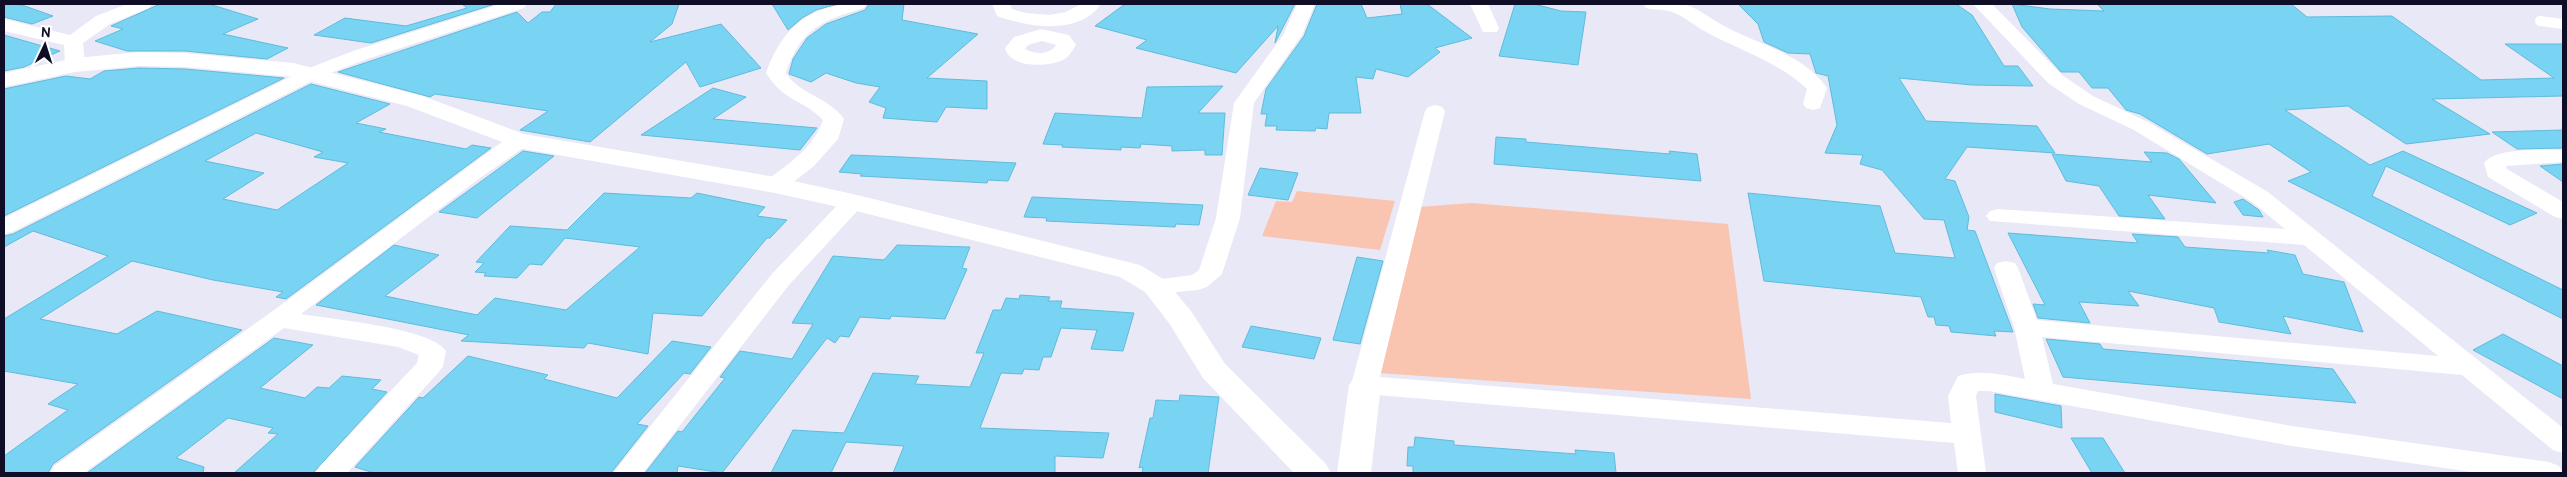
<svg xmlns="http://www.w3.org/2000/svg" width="2567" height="477" font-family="Overpass,sans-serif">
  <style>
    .green { fill: #f9c5b0 }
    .building { fill: #79d3f3; stroke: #60bbdb; fill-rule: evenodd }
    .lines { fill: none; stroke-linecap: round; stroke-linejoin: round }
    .service { stroke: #fff; stroke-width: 10 }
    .minor { fill: #fff; fill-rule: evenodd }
    .tertiary { fill: #fff; fill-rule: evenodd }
    .secondary { fill: #fff; fill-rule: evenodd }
  </style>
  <rect width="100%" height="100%" fill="#e8e8f7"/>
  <path class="green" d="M1297 191 1395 201 1380 250 1262 236 1276 201 1292 202Z
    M1471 203 1728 224 1751 399 1378 373 1419 207Z"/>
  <path class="building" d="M4 4 22 5 53 16 32 24 4 17Z
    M160 4H209L258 19 223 34 288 48 267 59 185 51H127L95 41 123 29 111 26Z
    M462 4H495L371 43 314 35 345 18 406 26 467 8Z
    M556 4H679L672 24 650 42 721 24 761 68 700 87 686 62 590 142 520 130 548 111 435 94 430 97 338 72 517 12 528 23 542 12H550Z
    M772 4H838L816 10 802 18 788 30Z
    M869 4H904L902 20 978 34 927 78 987 81V109L946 107 937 122 883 118 886 108 869 102 880 87 856 83 826 73 811 82 789 74 793 59 807 38 826 24 865 10Z
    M1125 4H1295L1275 43 1278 26 1236 73 1136 48 1147 40 1095 26Z
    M1317 4H1361L1367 18 1402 14 1400 4H1427L1472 38 1435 48 1440 52 1408 77 1376 69 1373 79 1356 77 1361 113H1329L1327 129 1316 128 1315 131 1276 130 1277 126H1265L1267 114H1261L1266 89 1304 36Z
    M1515 4H1534L1561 11 1586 12 1578 65 1499 56Z
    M1738 4H1956L1972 15 2004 66H2018L2033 86 1972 85 1899 78 1926 121 2037 126 2055 153 1967 147 1945 179 1955 181 1969 217 1967 230 1975 231 2013 332 1994 331 1996 336 1951 332 1949 326 1936 325 1934 317H1928L1921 297 1764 281 1748 193 1880 206 1895 253 1955 258 1944 220 1924 219 1882 170 1860 164 1863 155 1825 153 1837 125 1828 76 1816 73 1810 54 1788 53 1764 42 1758 24Z
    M2012 4 2050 9 2104 11 2097 4H2291L2307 17 2392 16 2481 80 2554 78 2505 44H2563V96L2432 99 2490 134 2406 144 2348 106 2285 110 2370 165 2403 151 2537 213 2510 225 2386 166 2372 196 2563 290V319L2288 181 2311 172 2269 144 2207 154 2140 114 2126 110 2108 88H2092L2079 72H2061L2022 27Z
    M4 35 60 51 24 67 4 71Z
    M139 68 185 69 284 78 4 216V89L66 76 90 79 104 71Z
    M311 84 390 104 356 123 386 129 379 132 466 149 472 145 491 148 286 299 276 297 283 292 213 280 132 261 40 319 117 334 157 311 242 330 53 464 48 473H4V456L68 410 48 404 78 384 4 371V319L108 256 33 231 4 247V236L13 234ZM256 133 323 152 314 157 348 163 277 210 223 199 264 173 205 161Z
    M1223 86 1198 113H1225L1222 155H1205V150L1172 151V146L1141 144 1140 148 1121 147V150L1062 147 1063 145 1043 144 1055 113 1142 118 1147 87Z
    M713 88 746 97 713 119 817 128 800 150 641 135Z
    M2563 130V148L2517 149 2492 132Z
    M1496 137 1526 139V142L1670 154 1669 151 1697 154 1701 181 1494 164Z
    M523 151 554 156 477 218 439 212Z
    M2144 152 2167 153 2179 159 2216 203 2148 195 2165 219 2119 216 2099 186 2066 181 2052 154 2152 162Z
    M851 155 902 157 1016 163 1008 181 988 180 987 183 860 176 862 174 839 172Z
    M2563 164V182L2540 166Z
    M1260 168 1298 173 1288 200 1248 195Z
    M604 193 691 198 697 193 765 207 757 216 787 220 770 238H767L702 316 653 313 648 354 588 343 584 348 461 341 469 335 316 305 394 245 439 255 385 296 477 315 495 298 566 310 640 247 565 238 542 265 530 264 517 278 484 276 486 273 475 272 484 263 476 262 510 226 567 230Z
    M1032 197 1203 205 1199 225 1176 224 1175 227 1046 221 1047 218 1024 217Z
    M2243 199 2259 210 2263 217 2243 215 2234 202Z
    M2008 233 2138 243 2132 234 2178 237 2185 247 2269 253 2267 250 2295 255 2303 274 2344 282 2363 332 2283 316 2291 334 2219 322 2214 308 2128 291 2139 306 2079 302 2090 323 2038 318 2033 304 2045 305Z
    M897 245 970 247 962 268 967 269 945 319 891 316 890 319 860 317 849 337 840 336 835 343 827 338 722 473 678 466 677 473H645L678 431 682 432 725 378 720 377 740 351 792 359 813 324 792 323 833 256 884 260Z
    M1357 257 1383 261 1360 344 1333 340Z
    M1020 295 1050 297 1048 301H1062L1060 308 1134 313 1123 351 1091 349 1097 330 1061 328 1051 357H1043L1039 370 1024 369 1022 374 1001 373 980 428 1109 433 1103 458 1055 456V473H893L904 446 846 442 831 473H771L793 430 844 433 873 373 919 376 915 384 970 387 984 353H976L993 310H1001L1006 298 1019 299Z
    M1251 326 1321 338 1314 359 1242 347Z
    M2503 334 2563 366V399L2473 350Z
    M274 338 313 345 260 388 305 398 317 387 329 388 342 376 381 380 372 389 387 392 313 473H234L278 434 268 433 273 428 228 418 176 458 204 467 203 473H87Z
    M2046 339 2100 344 2103 349 2333 369 2356 403 2063 377Z
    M672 341 711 347 690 374 684 373 637 424 648 426 611 473H374L355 467 419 397 423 398 468 356 548 375 544 379 617 398Z
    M1995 394 2061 406 2062 428 1995 412Z
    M1180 395 1219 397 1208 473H1142L1143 467 1139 468 1150 418H1153L1156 400 1179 401Z
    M1415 437 1454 441V445L1576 454 1575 450 1614 453 1616 473H1413V466H1407L1408 447H1414Z
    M2071 438H2103L2125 473H2092Z"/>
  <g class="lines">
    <path class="service" d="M2540 21 2563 24"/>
    <path class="minor" d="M127 4H152L149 8 110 24 83 43 85 65 82 69H68L65 65 64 45 4 31V19L70 35 96 16Z
      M500 4H527L524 8 367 59 318 78 12 232 4 234V218L304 70 353 51Z
      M867 4 864 8C823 20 800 29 786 73 800 95 829 97 844 119L838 139 814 166 783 190 775 192 767 190 764 185 767 180C790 163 813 148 823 120 803 99 785 103 766 73 783 24 815 1 867 4Z
      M992 4H1010L1012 9 1026 13 1050 15 1066 12 1081 4H1101C1079 36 1028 27 997 16Z
      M1297 4H1315L1302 35 1254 103 1240 218 1222 274 1207 287 1198 290 1155 294 1146 291 1143 286 1146 281 1192 275 1199 270 1216 218 1234 103 1283 35Z
      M1470 4H1488L1499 28 1497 32H1483Z
      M1643 4C1655 3 1669 2 1681 4 1696 6 1706 16 1719 23 1754 44 1802 52 1827 88L1820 108 1813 110 1806 108 1803 104 1807 89C1777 61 1741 51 1706 32 1693 25 1683 15 1669 11 1661 9 1653 10 1646 8Z
      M1973 4H1992L2062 75 2093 96 2148 122 2268 192 2563 428V453L2553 450 2462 375 2042 337 2053 384 2292 426 2549 462 2559 466 2563 473H2479L2292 446 1989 391H1978L1976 396 1986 473H1958L1954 443 1365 394 1355 391 1351 385 1425 111 1428 107 1435 105 1442 107 1445 111 1380 377 1951 423 1948 396 1958 376C1980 369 2003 375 2025 379L2014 327 1994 268 1997 263 2006 261 2015 263 2018 268 2037 320 2438 356 2304 245 1990 221 1986 216 1990 211 1998 209 2285 229 2252 202 2134 130 2079 104 2048 83Z
      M1041 29 1069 35 1076 45C1072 51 1069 57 1063 60 1048 67 1010 69 1005 48L1014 37ZM1042 41 1056 45C1049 55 1036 55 1025 49L1028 45Z
      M518 135 526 136 529 141 526 146 480 178 301 314C330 319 432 328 446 351L443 366 439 372 347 473H315L320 466 417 363 419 355 398 347 284 328 84 473H50L54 466 270 313 510 136Z
      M2563 150V162L2506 166 2507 169 2563 202V219L2555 217 2488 177 2484 163C2495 147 2544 150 2563 150Z
      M853 195 861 197 864 202 861 207 789 285 643 473H613L771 275 845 197Z"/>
    <path class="tertiary" d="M139 52 185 53 293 63 423 96 524 134 775 177 853 194 1140 265 1165 280 1191 311 1225 364 1326 464 1331 473H1294L1203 378 1169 323 1145 292 1120 277 852 210 775 193 518 148 407 106 293 77 185 67 139 66 75 72 4 87V73L75 58Z"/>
    <path class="secondary" d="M1365 374 1376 378 1381 385 1371 473H1337L1349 385 1354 378Z"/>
  </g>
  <rect width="2567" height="477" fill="none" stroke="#0f0e26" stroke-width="10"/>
  <g transform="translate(45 45) rotate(4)" stroke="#ffffff" stroke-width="4" paint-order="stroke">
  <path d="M0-4L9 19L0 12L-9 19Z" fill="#0f0e26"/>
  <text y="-8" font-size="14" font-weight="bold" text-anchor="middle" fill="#0f0e26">N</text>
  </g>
</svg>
